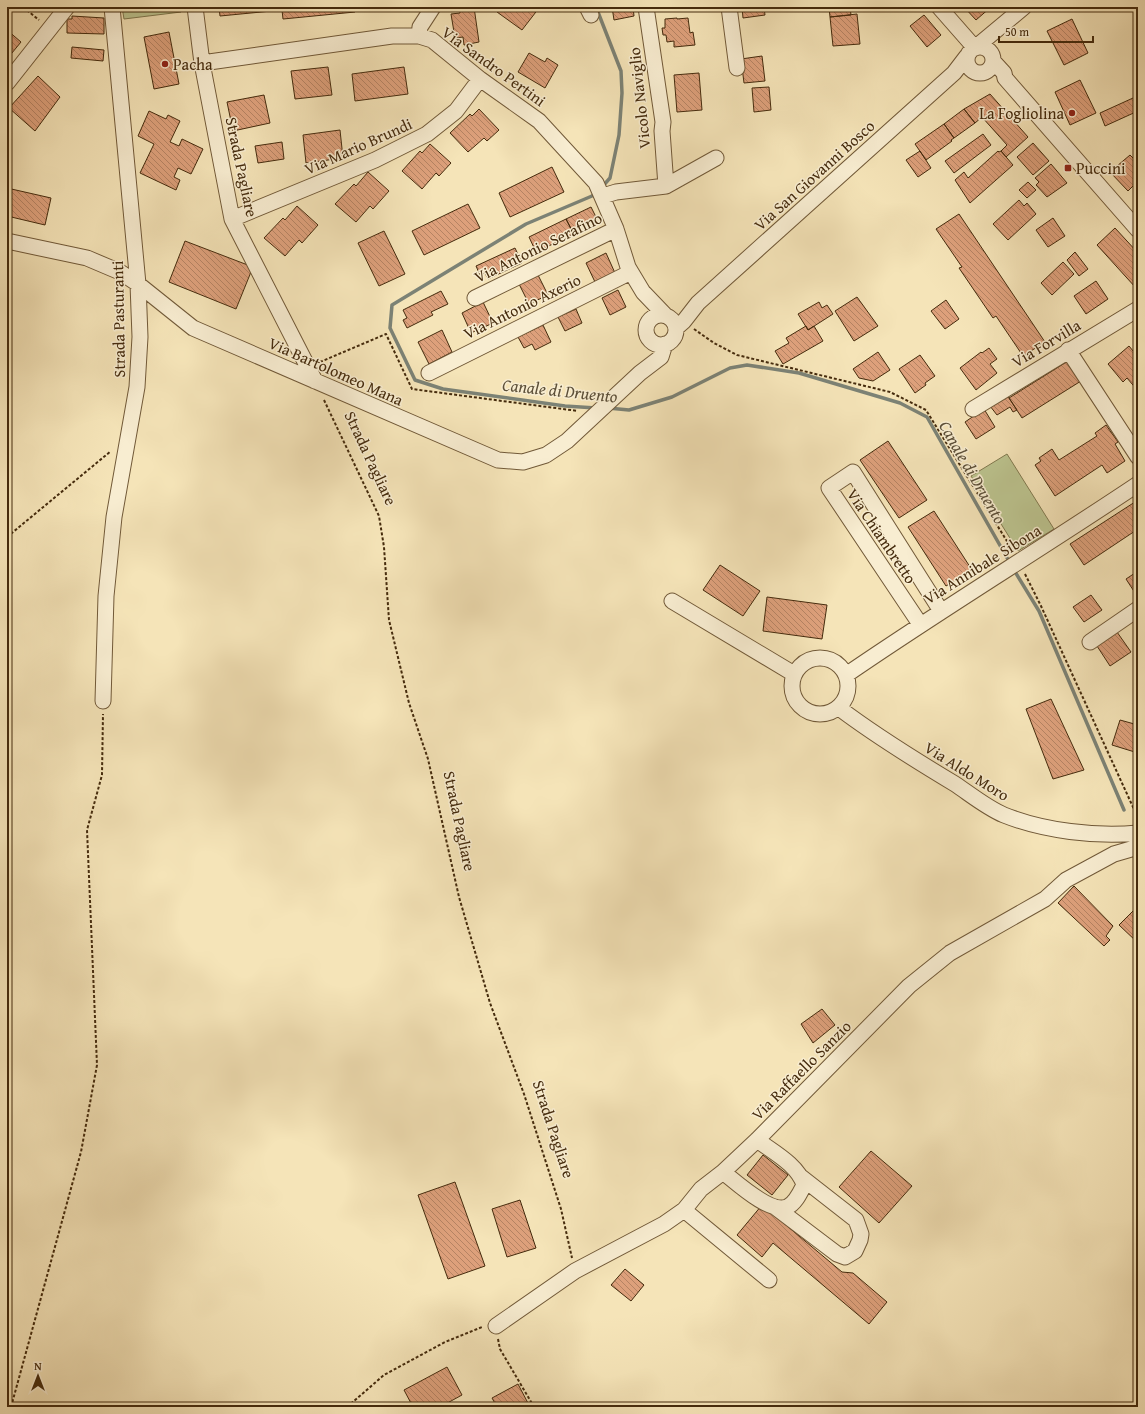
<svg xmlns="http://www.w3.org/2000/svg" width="1145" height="1414" font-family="'Gentium Book Plus',serif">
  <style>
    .green { fill: #bcc48f; stroke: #80784e }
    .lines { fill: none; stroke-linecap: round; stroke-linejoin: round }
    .stream { stroke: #7c8275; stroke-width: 3.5 }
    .building { fill: url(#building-back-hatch); stroke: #452b0d }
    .minor-casing { stroke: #715938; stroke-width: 17 }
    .path { stroke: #452b0d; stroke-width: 2; stroke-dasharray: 3 2; stroke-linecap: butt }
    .minor { stroke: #f8edd1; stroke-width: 15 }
    .poi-dot { fill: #8f2418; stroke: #f8edd1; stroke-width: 1.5 }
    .labels { text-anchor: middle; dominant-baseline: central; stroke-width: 3; stroke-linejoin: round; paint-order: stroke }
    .poi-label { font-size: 16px; fill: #452b0d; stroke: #f8edd1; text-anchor: start }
    .street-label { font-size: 16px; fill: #452b0d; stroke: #f8edd1 }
    .water-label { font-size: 17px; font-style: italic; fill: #5c4f38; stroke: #f8edd1 }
  </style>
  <defs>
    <pattern id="building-back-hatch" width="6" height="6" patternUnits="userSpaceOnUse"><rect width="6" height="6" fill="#dda07b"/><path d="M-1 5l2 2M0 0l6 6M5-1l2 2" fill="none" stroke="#b58363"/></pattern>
  </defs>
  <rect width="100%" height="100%" fill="#f5e4b8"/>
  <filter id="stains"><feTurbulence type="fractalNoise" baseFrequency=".005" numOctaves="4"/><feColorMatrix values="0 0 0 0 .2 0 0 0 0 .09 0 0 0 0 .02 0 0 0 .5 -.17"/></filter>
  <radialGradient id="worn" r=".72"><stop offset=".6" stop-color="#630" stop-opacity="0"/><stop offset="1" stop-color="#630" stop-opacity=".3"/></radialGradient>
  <path class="green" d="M122 7H176L181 12 124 19Z
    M1007 454 1054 529 1018 551 971 476Z"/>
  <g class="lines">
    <path class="stream" d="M596 7 621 71 622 93 619 135 610 178 602 187
      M596 408 565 406 443 389 415 380 390 328 392 305 526 224 592 196 596 193
      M608 408 629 410 672 397 730 368 747 365 799 373 900 403 927 417 1010 563
      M1014 570 1039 611 1124 810"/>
  </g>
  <path class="building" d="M219 7H354L355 12 283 19 282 10 220 16Z
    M459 7H474L479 42 464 45 463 37 455 38 451 14 460 13Z
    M501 7H537L539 8 522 30 497 12Z
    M612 7H633L634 16 614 20Z
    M742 7H764L765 15 743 18Z
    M829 7H850L851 15 830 17Z
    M964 7H991L976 20Z
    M857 14 860 44 833 46 830 17Z
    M924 15 941 35 927 47 910 26Z
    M72 16 104 18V34L67 33V19H72Z
    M677 18V19L688 18 690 33 693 32 695 45 674 47V41L667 42 666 35H663L662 28H665V19Z
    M1072 19 1088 53 1064 65 1047 31Z
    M7 30 21 42 7 59Z
    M169 32 179 84 154 89 144 37Z
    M72 47 104 50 103 61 71 58Z
    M529 53 545 62 547 58 558 65 545 88 518 72Z
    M762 56 765 81 744 83 741 59Z
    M328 67 332 95 295 99 291 71Z
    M404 67 408 94 355 101 352 74Z
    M699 73 702 110 677 112 674 75Z
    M38 76 60 97 35 131 9 108Z
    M1080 80 1096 113 1070 125 1055 92Z
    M769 87 771 110 754 112 752 88Z
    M990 94 1028 137 1006 157 1001 151 1007 145 982 117 975 123 964 109Z
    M264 95 270 123 233 131 227 102Z
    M1133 98 1138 111 1105 126 1100 113Z
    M479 109 499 130 487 141 484 138 468 152 450 133 470 114 472 116Z
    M964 109 975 123 954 138 944 124Z
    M149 111 166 119 168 115 180 121 170 142 179 146 182 139 203 149 191 174 178 168 174 177 180 180 176 190 140 173 154 144 138 136Z
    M944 124 954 138 951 140 952 141 926 160 915 144Z
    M340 130 343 158 306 163 303 135Z
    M983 134 991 145 954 173 945 161Z
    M282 142 284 159 258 163 255 146Z
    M1033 143 1049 161 1033 175 1017 157Z
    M430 144 451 163 439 176 436 173 422 189 402 171 420 151 422 153Z
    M920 151 931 168 918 177 906 160Z
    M998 151 999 152 1001 151 1013 165 970 203 955 180 964 172 968 178Z
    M1130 155 1138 163V181L1128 191 1110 172Z
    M1051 164 1067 183 1047 197 1036 185 1039 182 1035 178Z
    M552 167 564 192 510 217 499 193Z
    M368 172 389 191 373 209 370 206 356 222 335 204 354 184 356 186Z
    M1028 182 1036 190 1027 198 1019 190Z
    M7 188 51 198 45 225 7 216Z
    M1019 200 1024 206 1027 203 1036 214 1008 240 993 224Z
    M468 204 480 228 424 255 412 231Z
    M297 206 318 225 302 243 299 240 285 256 264 238 283 218 285 220Z
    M591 207 597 219 572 231 566 219Z
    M959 214 1045 342 1023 356 996 316 993 318 959 268 962 267 936 229Z
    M1053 218 1065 236 1048 247 1036 230Z
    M566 219 574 234 536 252 529 237Z
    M1115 228 1138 253V285L1136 288 1097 245Z
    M384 231 405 274 379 286 358 243Z
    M185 241 253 267 236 309 169 282Z
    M515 248 522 263 488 279 485 273 480 275 476 266Z
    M1075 252 1088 269 1079 276 1067 260Z
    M606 253 615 273 595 282 586 263Z
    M1063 262 1074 274 1052 295 1041 283Z
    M538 275 548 295 529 304 519 284Z
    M1096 281 1108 299 1086 314 1074 296Z
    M618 290 626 307 610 315 602 298Z
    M441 291 448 304 431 312 433 315 407 328 403 320 407 318 403 310Z
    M857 297 878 326 854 341 835 311Z
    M946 300 959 319 945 329 931 311Z
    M483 302 493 323 471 333 462 313Z
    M819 302 822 308 827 305 833 314 808 330 798 314Z
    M576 309 582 323 565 331 558 317Z
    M543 325 551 342 535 350 532 344 524 348 518 337Z
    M806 326 808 330 814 326 823 341 783 364 775 351 789 343 786 338Z
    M442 330 452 352 429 364 418 342Z
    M1129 346 1138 357V391L1127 378 1123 382 1108 364Z
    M989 348 997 359 990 364 997 373 976 390 960 368 981 352 982 353Z
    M878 352 890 370 873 381 859 378 853 369Z
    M920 355 935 376 925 383 926 385 915 393 899 369Z
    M1068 361 1081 381 1022 418 1009 398Z
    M1007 395 1017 410 1013 412 1010 407 997 415 990 406Z
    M984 409 995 427 976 439 965 422Z
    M1106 425 1118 442 1115 444 1125 461 1107 473 1102 465 1055 496 1035 465 1041 461 1039 458 1052 449 1059 460 1097 436 1095 433Z
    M888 441 927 500 899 518 860 460Z
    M1138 500V529L1084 565 1070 544Z
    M934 511 972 570 946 586 908 527Z
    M720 565 760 591 743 616 703 590Z
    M1138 571V595L1137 596 1126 579Z
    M1091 595 1102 610 1084 622 1073 607Z
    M767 597 827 605 822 639 763 631Z
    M1117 632 1131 652 1110 666 1097 646Z
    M1051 699 1084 770 1053 779 1026 709Z
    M1120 720 1138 725V753L1112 745Z
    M1074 886 1113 926 1106 936 1110 940 1104 946 1058 903Z
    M1138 906V941L1137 942 1119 925Z
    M822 1009 835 1025 813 1043 801 1024Z
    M871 1151 912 1186 879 1223 839 1187Z
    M763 1155 788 1175 772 1195 747 1175Z
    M455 1182 485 1266 448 1279 418 1195Z
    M520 1200 536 1248 507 1257 492 1209Z
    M762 1205 842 1272 853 1273 887 1302 869 1324 773 1243 762 1257 737 1235Z
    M625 1269 644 1285 631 1301 611 1285Z
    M447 1367 462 1395 440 1407H413L404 1390Z
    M518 1384 530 1407H497L492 1398Z"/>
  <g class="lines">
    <defs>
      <path id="minor" d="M195 7 202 63 232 219 315 381
        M587 7 591 15
        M646 7 663 122 662 131 666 186
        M729 7 737 68
        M939 7 975 48
        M419 36 420 27 433 7
        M976 47 1024 7
        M967 60a13 13 0 1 1 26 0a13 13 0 1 1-26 0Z
        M993 61 1004 73 1005 78 1138 230
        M202 63 392 36H419L432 40 480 79 539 121 596 183 616 229 628 267 643 292 665 315
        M7 83 67 7
        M603 196 616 192 666 186 716 158
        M232 219 375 160 427 134 456 111 480 79
        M7 241 87 258 120 272 138 284 193 328 498 460 523 462 546 455 567 441 640 373 661 357 665 344
        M475 298 616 229
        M646 330a15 15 0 1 1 30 0a15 15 0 1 1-30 0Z
        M676 328 684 321 698 303 954 73 967 56
        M1068 350 1138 457
        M429 373 631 272
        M973 409 1138 309
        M672 601 794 674
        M920 624 829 488 853 472 941 611
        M1090 642 1138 609
        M792 686a28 28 0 1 1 56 0a28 28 0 1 1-56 0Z
        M846 675C942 609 1041 549 1138 484
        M103 701 106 596 114 517 137 387 140 337 138 284 112 7
        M839 708C876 736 915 760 955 784 970 794 987 808 1004 815 1044 831 1096 837 1138 833
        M723 1172C736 1182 770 1214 787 1207 795 1204 800 1193 804 1185 798 1165 773 1152 757 1140
        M775 1207 837 1254 845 1257 855 1251 860 1240 861 1234 856 1220 801 1177
        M684 1210 769 1280
        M496 1326 575 1271 664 1224 684 1210 701 1189 723 1172 757 1140 909 986 950 953 1045 899 1066 880 1114 854 1138 847"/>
    </defs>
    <use href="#minor" class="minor-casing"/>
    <path class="path" d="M23 7 39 20
      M694 329 714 343 737 355 890 392 926 410 1013 551
      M320 362 386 334 412 389 578 411
      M324 400 379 516 384 547 389 620 409 703 428 759 459 897 490 1003 524 1094 561 1209 572 1258
      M7 537 111 451
      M1025 574 1041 606 1138 818
      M498 1339 500 1349 534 1407
      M11 1407 81 1152 97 1065 87 830 102 775 103 714
      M347 1407 384 1375 445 1342 482 1327"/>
    <use href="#minor" class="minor"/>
  </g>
  <g class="poi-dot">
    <circle cx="165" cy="64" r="4"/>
    <circle cx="1072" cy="113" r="4"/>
    <rect x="1064" y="164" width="8" height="8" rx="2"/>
  </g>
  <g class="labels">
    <g class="poi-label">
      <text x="173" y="64">Pacha</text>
      <text x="1064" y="113" text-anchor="end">La Fogliolina</text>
      <text x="1076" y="168">Puccini</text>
    </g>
    <g class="street-label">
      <text transform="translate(494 66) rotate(36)">Via Sandro Pertini</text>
      <text transform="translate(639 98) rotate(-96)">Vicolo Naviglio</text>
      <text transform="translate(358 146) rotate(-24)">Via Mario Brundi</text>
      <text transform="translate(242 167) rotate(78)">Strada Pagliare</text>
      <text transform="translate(814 175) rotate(-42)">Via San Giovanni Bosco</text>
      <text transform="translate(538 247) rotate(-26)">Via Antonio Serafino</text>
      <text transform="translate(522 306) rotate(-26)">Via Antonio Axerio</text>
      <text transform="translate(118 319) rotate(-91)">Strada Pasturanti</text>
      <text transform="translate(1046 343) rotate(-31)">Via Forvilla</text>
      <text transform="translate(336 371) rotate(24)">Via Bartolomeo Mana</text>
      <text transform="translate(371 458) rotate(65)">Strada Pagliare</text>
      <text transform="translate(882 536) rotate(56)">Via Chiambretto</text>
      <text transform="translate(982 564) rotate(-32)">Via Annibale Sibona</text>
      <text transform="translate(967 771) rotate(32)">Via Aldo Moro</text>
      <text transform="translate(460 821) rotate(78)">Strada Pagliare</text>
      <text transform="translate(801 1070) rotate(-45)">Via Raffaello Sanzio</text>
      <text transform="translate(554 1129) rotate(72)">Strada Pagliare</text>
    </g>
    <g class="water-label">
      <text transform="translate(560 390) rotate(6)">Canale di Druento</text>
      <text transform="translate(973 472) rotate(60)">Canale di Druento</text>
    </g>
  </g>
  <rect width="1145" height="1414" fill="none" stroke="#f5e4b8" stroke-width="24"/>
  <rect x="8" y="8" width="1129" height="1398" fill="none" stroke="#452b0d" stroke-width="2"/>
  <rect x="12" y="12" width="1121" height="1390" fill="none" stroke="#452b0d"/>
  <g transform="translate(38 1376)" stroke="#f8edd1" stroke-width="3" paint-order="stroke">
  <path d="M0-3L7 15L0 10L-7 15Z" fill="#452b0d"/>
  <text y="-6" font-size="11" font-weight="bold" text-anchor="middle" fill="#452b0d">N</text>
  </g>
  <path d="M999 36v6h94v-6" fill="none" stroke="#452b0d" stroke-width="2"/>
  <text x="1005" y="36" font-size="12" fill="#452b0d" stroke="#f8edd1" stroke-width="3" paint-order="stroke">50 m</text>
  <rect width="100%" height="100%" filter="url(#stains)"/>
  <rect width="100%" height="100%" fill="url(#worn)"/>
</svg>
